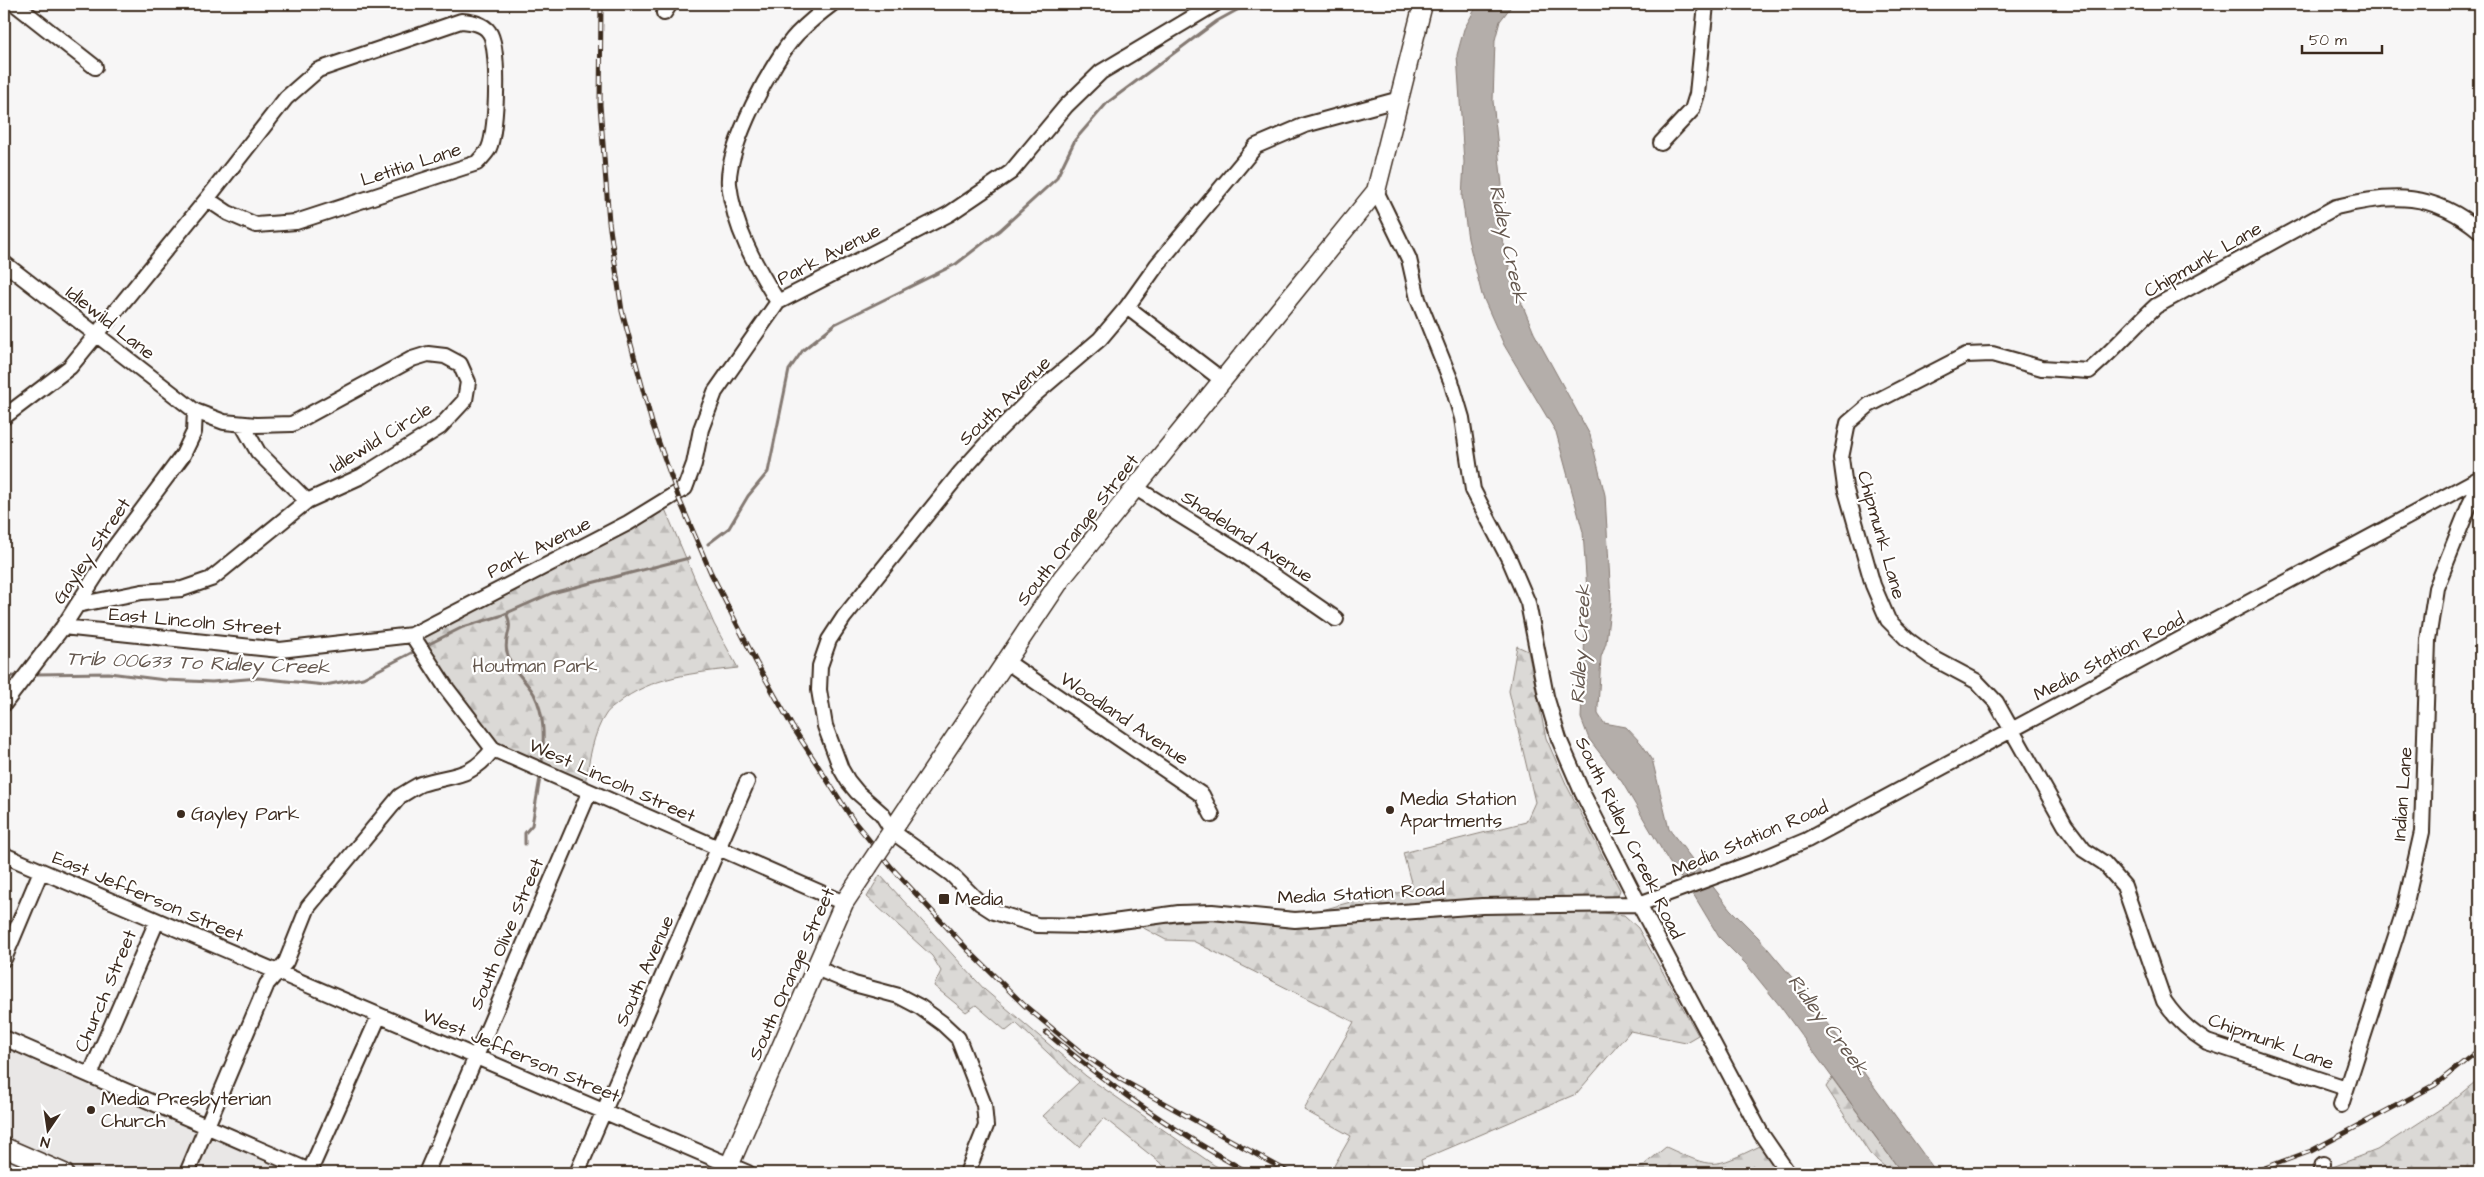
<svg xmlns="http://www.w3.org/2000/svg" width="2484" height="1177" font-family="'Architects Daughter',sans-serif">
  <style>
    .built { fill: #e9e7e6 }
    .forest { fill: url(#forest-firs); stroke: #8b827a }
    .water { fill: #b4aeaa; stroke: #847972 }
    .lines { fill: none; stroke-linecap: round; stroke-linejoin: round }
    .stream { stroke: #847972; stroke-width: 3 }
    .minor-casing { stroke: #3b2a1e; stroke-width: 18 }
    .major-casing { stroke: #3b2a1e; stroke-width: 21 }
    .minor { stroke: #fff; stroke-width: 14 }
    .major { stroke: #fff; stroke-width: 18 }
    .rail-casing { stroke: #3b2a1e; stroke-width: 5 }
    .rail { stroke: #fff; stroke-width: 3; stroke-dasharray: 9; stroke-linecap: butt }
    .major-bridge-casing { stroke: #3b2a1e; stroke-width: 21; stroke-linecap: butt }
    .major-bridge { stroke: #fff; stroke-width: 18 }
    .poi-dot { fill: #3b2a1e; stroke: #fff; stroke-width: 2 }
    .labels { text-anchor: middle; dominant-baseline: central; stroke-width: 4.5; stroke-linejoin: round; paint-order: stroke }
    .street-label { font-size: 19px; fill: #3b2a1e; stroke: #fff }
    .park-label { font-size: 19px; fill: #63564c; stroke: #fff }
    .poi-label { font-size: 19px; fill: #3b2a1e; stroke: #fff; text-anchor: start }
    .water-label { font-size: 20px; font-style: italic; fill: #65584f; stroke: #fff }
  </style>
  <defs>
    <pattern id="forest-firs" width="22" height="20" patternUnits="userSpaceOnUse" patternTransform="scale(1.25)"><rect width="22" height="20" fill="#dbd9d6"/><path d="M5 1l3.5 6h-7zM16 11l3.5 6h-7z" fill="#bdbab7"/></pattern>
  </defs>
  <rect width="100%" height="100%" fill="#f7f6f6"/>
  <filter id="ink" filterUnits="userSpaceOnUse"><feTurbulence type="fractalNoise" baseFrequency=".02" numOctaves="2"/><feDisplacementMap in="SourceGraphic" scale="10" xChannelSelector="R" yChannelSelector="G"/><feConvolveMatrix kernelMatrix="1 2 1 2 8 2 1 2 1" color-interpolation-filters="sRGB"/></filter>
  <g filter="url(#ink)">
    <path class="built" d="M4 1040 316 1173H4Z"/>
    <path class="forest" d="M662 502 714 624 738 668C695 673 651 676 617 704 614 707 608 710 606 714 593 732 589 762 585 784L493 749 412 635Z
      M1517 646 1528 651 1546 738 1567 786 1620 890 1616 900 1532 898 1482 901 1308 914 1354 901 1413 890 1403 853 1526 822 1535 802 1509 691Z
      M880 875 985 990 1086 1076 1214 1165 1230 1173H1173L1104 1118 1079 1147 1043 1116 1079 1082 1016 1023 1006 1031 976 1005 966 1012 934 986 941 971 932 956 867 897Z
      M1481 912H1590L1624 915 1638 928 1698 1035 1686 1042 1630 1031 1576 1094 1421 1160 1424 1173H1336L1331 1171 1351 1136 1304 1110 1354 1022 1193 941 1166 940 1138 925 1216 920 1298 927Z
      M1832 1078 1902 1173H1892L1870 1154 1826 1087Z
      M2480 1078V1173H2317L2377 1150 2448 1104Z
      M1760 1146 1781 1173H1634L1666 1147C1714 1169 1712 1169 1760 1146Z"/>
    <path class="water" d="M1478 4H1513L1500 21 1495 40 1493 101 1502 185 1496 215 1513 282 1534 333 1590 435 1605 495 1611 600 1606 643 1601 657 1598 707V714L1604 723 1626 727 1641 743 1652 759 1669 829 1730 909 1758 937 1811 1000 1937 1173H1902L1780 1006 1746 964 1719 937 1695 897 1669 862 1622 782 1589 739 1581 718 1587 591 1583 532 1556 432 1504 345 1482 295 1468 239 1462 197 1464 162 1457 55 1464 29Z"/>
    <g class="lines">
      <path class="stream" d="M708 544 729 528 748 496 768 472 789 370 803 350 835 324 956 264 1000 230 1056 179 1075 140 1107 103 1217 21 1248 4
        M509 612 507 615C514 629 503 639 507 652 511 670 525 679 534 694 545 715 544 739 542 762
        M429 644 463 627 500 616 552 593 689 558
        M36 674 109 673 165 680 212 682 258 678 325 685 363 678 413 652
        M4 677 14 676
        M525 844V833L532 825 540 778"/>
      <defs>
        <path id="minor" d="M15 4 95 67
          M664 13 670 4
          M461 21C471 22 483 23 489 32 500 46 497 131 489 148 487 153 481 158 477 163L296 222 256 225 228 213 207 199 286 98 318 70Z
          M1400 99 1305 125 1256 146 1157 265 1127 307 1100 339 1032 397 996 433 961 472 844 617 829 640 820 666 819 690 825 726 841 769 848 781 857 792 882 814 893 832 951 874 980 903 994 912 1037 925 1084 926 1179 913 1212 912 1295 920 1482 906 1639 904 1757 861 1807 840 2480 478
          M1661 143 1692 110 1697 94 1706 4
          M1376 191 1409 259 1418 299 1451 381 1462 418 1473 490 1510 561 1528 603 1546 696 1559 739 1582 792 1639 904 1762 1135 1788 1173
          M4 263 195 411 224 422 256 425 292 424 412 359 428 354 445 356 460 364 468 382 465 400 440 427 362 476 307 501 211 579 182 589 142 592 77 605
          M778 302C755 265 734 228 729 184 726 149 773 59 797 34 808 23 820 13 832 4
          M1127 307 1221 379
          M4 417 70 367 207 199
          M242 424 258 452 307 501
          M1136 488 1236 550 1336 619
          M63 627 280 650 412 635 628 523 685 488 694 464 701 429 715 392 778 302 949 214 1011 172 1066 106 1101 72 1215 4
          M412 635 447 689 493 749 844 903
          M1007 662 1202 795 1212 815
          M4 704 63 627 113 549 183 455 194 432 195 411
          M4 855 748 1173
          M4 959 41 871
          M816 968 854 984 899 996 920 1007 942 1023 958 1038 984 1105 986 1126 967 1173
          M4 1038 314 1173
          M90 1075 157 921
          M2346 1088 2207 1042C2189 1031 2176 1019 2164 1001L2124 886 2104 863 2084 850 2065 825 1996 702 1976 681 1931 657 1908 640 1888 620 1873 585 1845 487 1841 458 1848 423 1869 405 1966 355 1992 354 2042 368 2089 371C2113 351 2133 327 2156 306L2336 207C2392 193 2434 192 2480 231
          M2341 1105 2404 911 2422 832 2428 640 2436 588 2469 506 2480 484
          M187 1173 267 984 286 962 308 907 400 796C407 792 414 787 421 784 453 774 471 779 493 749
          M309 1173 379 1016
          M426 1173 589 793
          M577 1173 747 782
          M2320 1173 2323 1164"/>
        <path id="major" d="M886 840 1062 578 1376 191 1423 4
          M4 1147 64 1173
          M726 1173 844 903 868 867"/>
      </defs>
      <use href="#minor" class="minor-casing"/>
      <use href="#major" class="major-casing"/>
      <use href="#minor" class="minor"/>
      <use href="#major" class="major"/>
      <defs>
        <path id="rail" d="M601 4 600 105 609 222 622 311 652 423 679 499 711 573 756 662 792 726 853 820 892 868 969 951 1024 1005 1083 1054 1122 1080 1290 1173
          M1046 1032C1108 1086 1177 1133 1249 1173
          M2251 1173 2311 1151 2435 1085 2480 1049"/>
      </defs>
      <use href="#rail" class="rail-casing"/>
      <use href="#rail" class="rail"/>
      <defs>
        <path id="major-bridge" d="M868 867 886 840"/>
      </defs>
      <use href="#major-bridge" class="major-bridge-casing"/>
      <use href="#major-bridge" class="major-bridge"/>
    </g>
  </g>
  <g class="poi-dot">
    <circle cx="1390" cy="810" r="5"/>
    <circle cx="181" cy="814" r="5"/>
    <rect x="938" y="893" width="12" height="12" rx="2.5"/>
    <circle cx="91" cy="1110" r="5"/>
  </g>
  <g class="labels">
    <g class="street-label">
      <text transform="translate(411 165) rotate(-18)">Letitia Lane</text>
      <text transform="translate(829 255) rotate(-27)">Park Avenue</text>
      <text transform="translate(2203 260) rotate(-30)">Chipmunk Lane</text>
      <text transform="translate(110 323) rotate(38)">Idlewild Lane</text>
      <text transform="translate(1005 401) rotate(-44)">South Avenue</text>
      <text transform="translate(381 438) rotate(-32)">Idlewild Circle</text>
      <text transform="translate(1078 530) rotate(-52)">South Orange Street</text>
      <text transform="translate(1881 535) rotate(74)">Chipmunk Lane</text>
      <text transform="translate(1247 537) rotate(33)">Shadeland Avenue</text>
      <text transform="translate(539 548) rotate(-27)">Park Avenue</text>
      <text transform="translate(92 551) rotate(-56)">Gayley Street</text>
      <text transform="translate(195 622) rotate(5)">East Lincoln Street</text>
      <text transform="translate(2109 657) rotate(-28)">Media Station Road</text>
      <text transform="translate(1124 719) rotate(34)">Woodland Avenue</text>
      <text transform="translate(612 781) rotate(24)">West Lincoln Street</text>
      <text transform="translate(2403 794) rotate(-86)">Indian Lane</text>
      <text transform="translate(1629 838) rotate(64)">South Ridley Creek Road</text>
      <text transform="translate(1750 839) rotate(-23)">Media Station Road</text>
      <text transform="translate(1361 894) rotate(-3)">Media Station Road</text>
      <text transform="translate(148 897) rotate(23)">East Jefferson Street</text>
      <text transform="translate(507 934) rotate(-67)">South Olive Street</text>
      <text transform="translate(645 971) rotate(-66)">South Avenue</text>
      <text transform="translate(792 974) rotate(-66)">South Orange Street</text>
      <text transform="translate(106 991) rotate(-67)">Church Street</text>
      <text transform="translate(2271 1042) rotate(20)">Chipmunk Lane</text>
      <text transform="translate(521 1056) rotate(23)">West Jefferson Street</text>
    </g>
    <g class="park-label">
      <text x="535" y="666">Houtman Park</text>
    </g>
    <g class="poi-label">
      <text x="1400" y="799">Media Station<tspan x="1400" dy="22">Apartments</tspan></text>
      <text x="191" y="814">Gayley Park</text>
      <text x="955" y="899">Media</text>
      <text x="101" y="1099">Media Presbyterian<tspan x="101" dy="22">Church</tspan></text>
    </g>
    <g class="water-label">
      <text transform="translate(1508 244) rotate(78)">Ridley Creek</text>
      <text transform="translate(1581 644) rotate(-87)">Ridley Creek</text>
      <text transform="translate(198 663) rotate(2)">Trib 00633 To Ridley Creek</text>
      <text transform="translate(1828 1025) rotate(53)">Ridley Creek</text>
    </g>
  </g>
  <rect width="2484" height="1177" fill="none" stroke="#fff" stroke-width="20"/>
  <rect x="10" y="10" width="2464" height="1157" fill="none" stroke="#3b2a1e" stroke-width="2" filter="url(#ink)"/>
  <g transform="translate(48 1130) rotate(193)" stroke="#ffffff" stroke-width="4" paint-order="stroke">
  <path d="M0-4L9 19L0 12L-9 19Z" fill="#3b2a1e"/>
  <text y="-8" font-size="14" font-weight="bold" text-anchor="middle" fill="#3b2a1e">N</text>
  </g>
  <path d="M2302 45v8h80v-8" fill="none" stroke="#3b2a1e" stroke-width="2.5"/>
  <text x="2309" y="45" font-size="15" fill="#3b2a1e" stroke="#ffffff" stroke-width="4" paint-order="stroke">50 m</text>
</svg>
